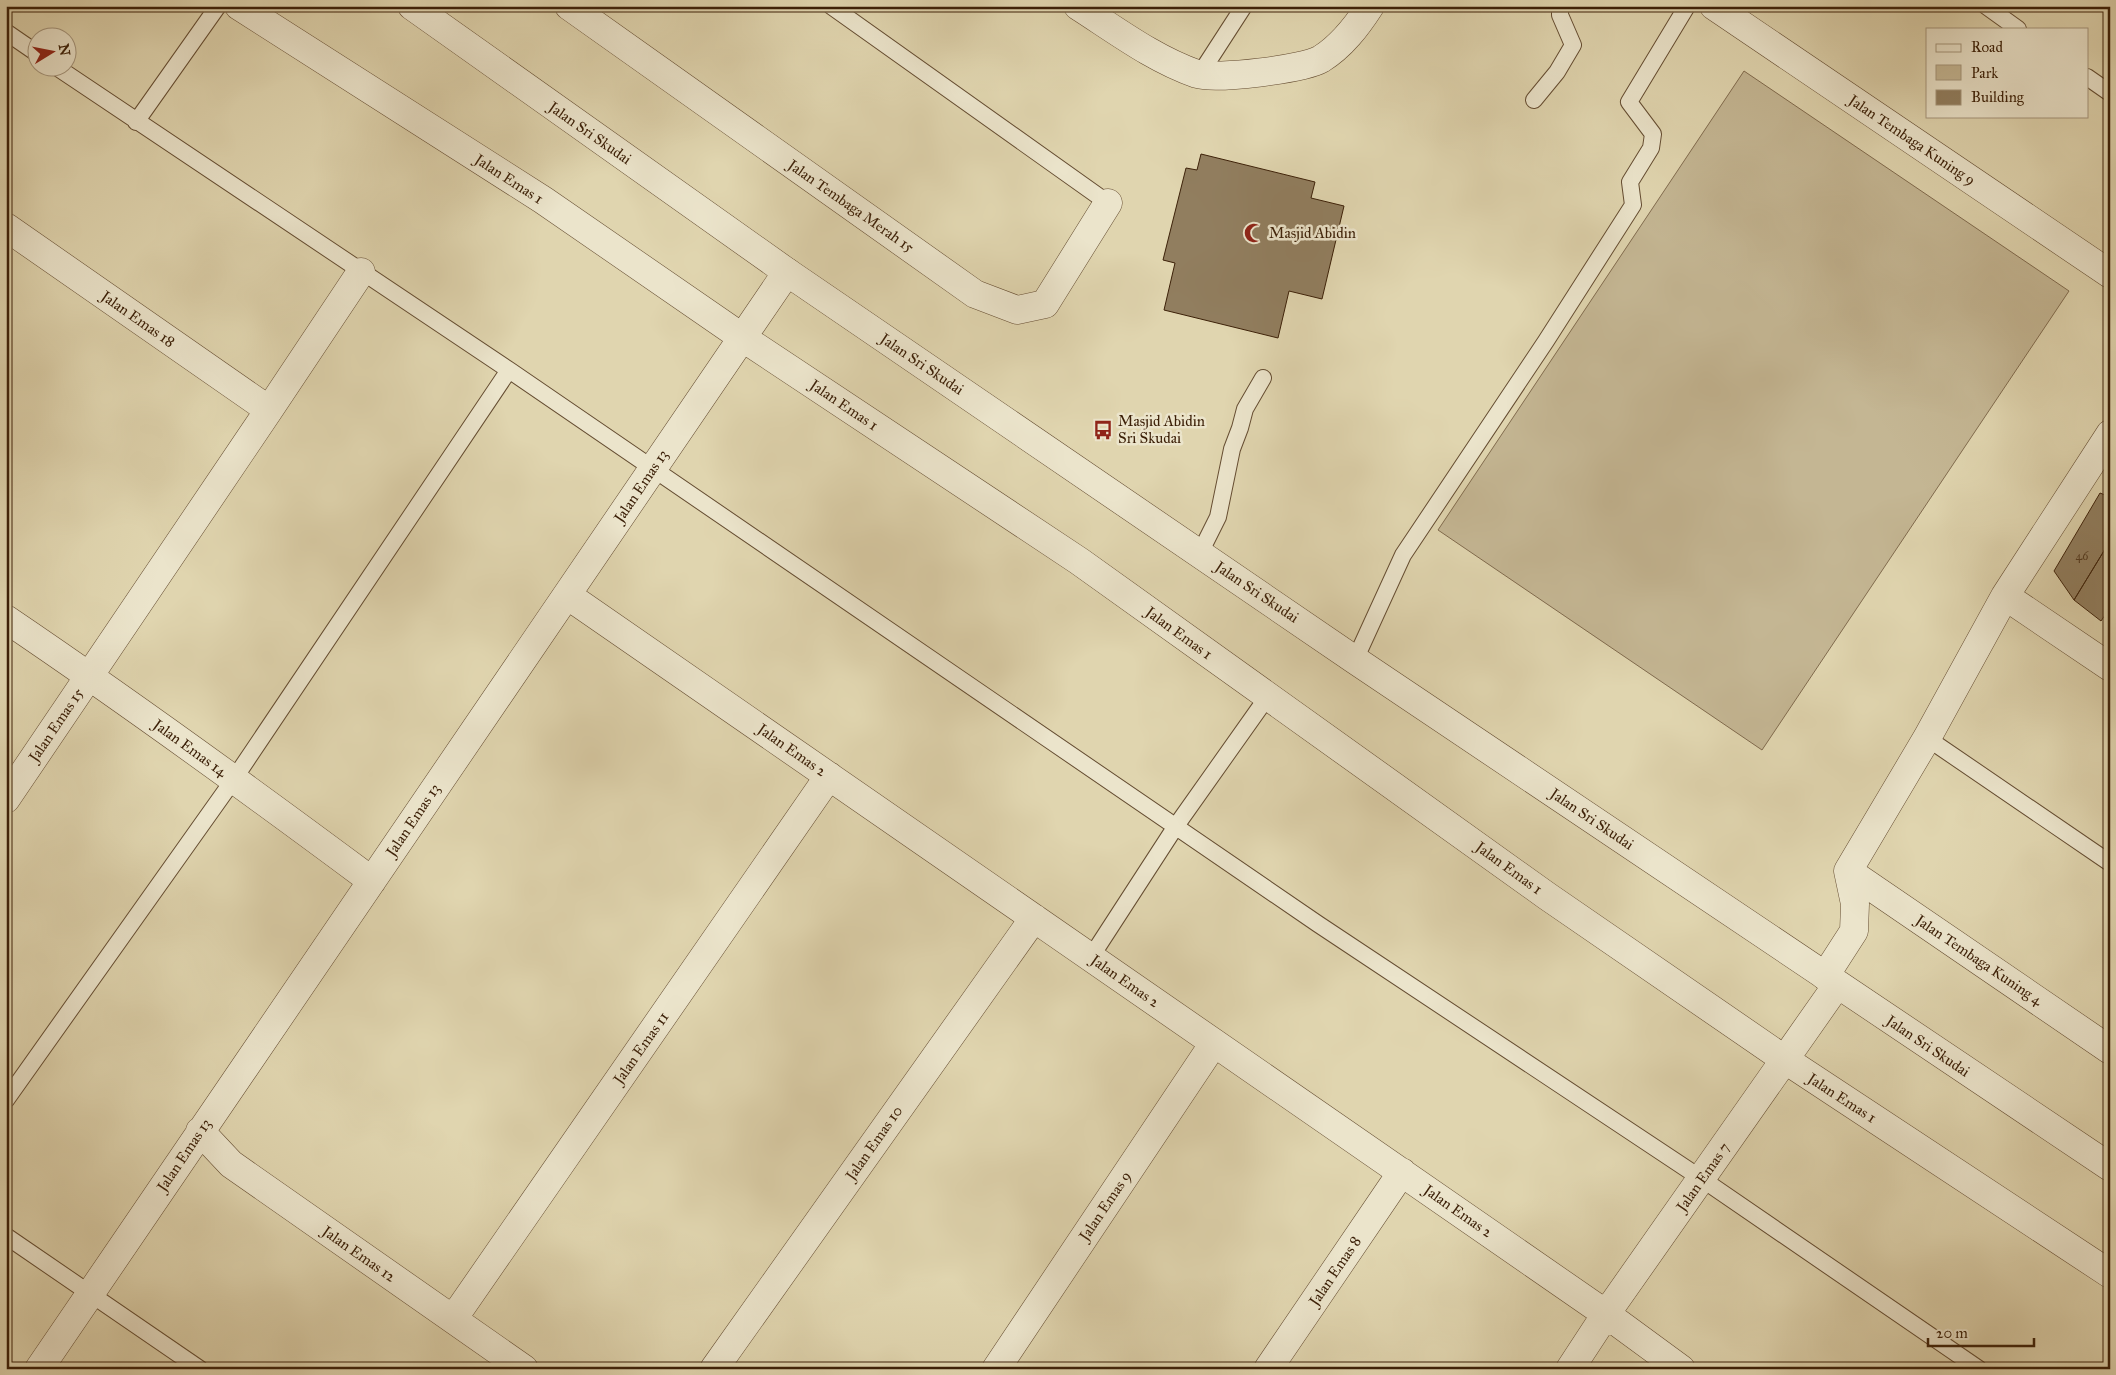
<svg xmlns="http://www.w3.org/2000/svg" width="2116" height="1375" font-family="'IM FELL Great Primer',serif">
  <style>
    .green { fill: #c4b693; stroke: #806b4e }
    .building { fill: #917e5f; stroke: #3c2008 }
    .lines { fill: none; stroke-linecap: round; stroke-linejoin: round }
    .service-casing { stroke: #654d32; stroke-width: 18 }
    .minor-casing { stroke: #654d32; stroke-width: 29 }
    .tertiary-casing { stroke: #654d32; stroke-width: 29 }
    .service { stroke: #ebe4cb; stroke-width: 16 }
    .minor { stroke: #ebe4cb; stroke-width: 28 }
    .tertiary { stroke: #ebe4cb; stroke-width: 28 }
    .labels { text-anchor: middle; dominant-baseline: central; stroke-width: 5; stroke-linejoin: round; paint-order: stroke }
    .number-label { font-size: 12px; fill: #51381e }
    .street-label { font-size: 15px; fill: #3c2008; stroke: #ebe4cb }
    .poi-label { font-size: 15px; fill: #3c2008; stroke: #ebe4cb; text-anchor: start }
  </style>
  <rect width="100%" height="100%" fill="#e0d5af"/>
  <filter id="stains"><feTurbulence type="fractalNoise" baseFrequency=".004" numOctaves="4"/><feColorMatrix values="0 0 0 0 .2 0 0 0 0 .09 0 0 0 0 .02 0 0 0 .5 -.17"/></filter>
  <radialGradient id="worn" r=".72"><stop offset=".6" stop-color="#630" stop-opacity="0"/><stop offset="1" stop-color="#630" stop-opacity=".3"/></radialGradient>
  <path class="green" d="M1744 71 2069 291 1762 750 1438 530Z"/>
  <path class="building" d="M1201 154 1315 182 1311 198 1344 206 1322 299 1289 291 1278 338 1164 310 1175 263 1163 260 1186 168 1197 170Z
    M2100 493 2110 497V541L2074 600 2054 571Z
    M2110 541V608L2101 621 2074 600Z"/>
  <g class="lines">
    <defs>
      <path id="service" d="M831 6 1108 203
        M1986 6 2018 29
        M6 32 38 54
        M58 68 509 370 1318 924 1702 1179 1979 1369
        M1200 74 1244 6
        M2087 77 2110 93
        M1534 100 1557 72 1573 45 1560 15V6
        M136 122 218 6
        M1200 553 1218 517 1232 449 1240 428 1245 409 1263 378
        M1355 660 1403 555 1546 341 1633 205 1630 182 1651 148 1653 134 1629 102 1687 6
        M1927 738 2110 863
        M1091 957 1176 826 1268 696
        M6 1100 234 779 509 370
        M6 1236 200 1369"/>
      <path id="minor" d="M239 6 543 200 743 338 1079 561 1547 896 1784 1059 2110 1274
        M569 6 975 294 1017 310 1045 304 1108 203
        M1078 6C1117 31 1154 59 1197 74 1216 80 1304 69 1321 59 1342 46 1357 26 1370 6
        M1714 6 2110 274
        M6 227 269 410
        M567 595 1606 1314 1681 1369
        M2005 596 2110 667
        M6 619C130 703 251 791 372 881
        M6 799 269 410 361 272
        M1848 871 2110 1050
        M1825 976 1854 931 1855 904 1848 871 1927 738 2005 596 2110 434
        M200 1131 231 1164 524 1369
        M453 1319 829 776
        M39 1369 787 272
        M714 1369 1034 918
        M996 1369 1214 1043
        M1268 1369 1402 1172
        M1570 1369 1606 1314 1837 985"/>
      <path id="tertiary" d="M412 6 787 272 1355 660 2110 1167"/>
    </defs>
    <use href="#service" class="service-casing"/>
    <use href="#minor" class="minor-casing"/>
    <use href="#tertiary" class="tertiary-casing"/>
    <use href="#service" class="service"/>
    <use href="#minor" class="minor"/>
    <use href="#tertiary" class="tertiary"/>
  </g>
  <defs>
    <symbol id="mosque-bare" viewBox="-9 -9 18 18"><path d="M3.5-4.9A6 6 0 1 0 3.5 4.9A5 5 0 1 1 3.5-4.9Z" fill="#8f2418" stroke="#ebe4cb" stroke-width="2.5" paint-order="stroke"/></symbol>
    <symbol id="bus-bare" viewBox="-9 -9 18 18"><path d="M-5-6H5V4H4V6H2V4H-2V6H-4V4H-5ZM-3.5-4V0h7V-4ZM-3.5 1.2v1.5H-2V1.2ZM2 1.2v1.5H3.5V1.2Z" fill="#8f2418" stroke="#ebe4cb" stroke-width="2.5" paint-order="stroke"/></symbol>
  </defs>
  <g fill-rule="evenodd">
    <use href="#mosque-bare" x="1240" y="219" width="28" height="28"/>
    <use href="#bus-bare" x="1089" y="416" width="28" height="28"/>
  </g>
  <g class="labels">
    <g class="number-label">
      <text x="2082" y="556">46</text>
    </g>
    <g class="street-label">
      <text transform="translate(590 133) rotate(35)">Jalan Sri Skudai</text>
      <text transform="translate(1912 140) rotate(34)">Jalan Tembaga Kuning 9</text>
      <text transform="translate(509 179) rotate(33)">Jalan Emas 1</text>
      <text transform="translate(851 206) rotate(35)">Jalan Tembaga Merah 15</text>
      <text transform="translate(138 319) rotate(35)">Jalan Emas 18</text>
      <text transform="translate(922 364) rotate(34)">Jalan Sri Skudai</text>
      <text transform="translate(844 405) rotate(34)">Jalan Emas 1</text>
      <text transform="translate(641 486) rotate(-56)">Jalan Emas 13</text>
      <text transform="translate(1257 592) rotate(34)">Jalan Sri Skudai</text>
      <text transform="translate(1179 633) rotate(36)">Jalan Emas 1</text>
      <text transform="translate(56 725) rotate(-56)">Jalan Emas 15</text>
      <text transform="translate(190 748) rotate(36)">Jalan Emas 14</text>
      <text transform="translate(792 750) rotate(35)">Jalan Emas 2</text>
      <text transform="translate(1592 819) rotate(34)">Jalan Sri Skudai</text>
      <text transform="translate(413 820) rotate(-56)">Jalan Emas 13</text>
      <text transform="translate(1509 868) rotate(36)">Jalan Emas 1</text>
      <text transform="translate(1979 960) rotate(34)">Jalan Tembaga Kuning 4</text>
      <text transform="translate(1125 981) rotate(35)">Jalan Emas 2</text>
      <text transform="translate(1928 1046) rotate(34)">Jalan Sri Skudai</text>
      <text transform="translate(641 1048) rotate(-55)">Jalan Emas 11</text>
      <text transform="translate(1842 1098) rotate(33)">Jalan Emas 1</text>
      <text transform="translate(874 1143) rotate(-55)">Jalan Emas 10</text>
      <text transform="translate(184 1155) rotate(-56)">Jalan Emas 13</text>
      <text transform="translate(1703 1177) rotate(-55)">Jalan Emas 7</text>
      <text transform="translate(1105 1206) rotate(-56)">Jalan Emas 9</text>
      <text transform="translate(1458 1211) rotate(35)">Jalan Emas 2</text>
      <text transform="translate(359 1254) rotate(35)">Jalan Emas 12</text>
      <text transform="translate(1335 1271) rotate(-56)">Jalan Emas 8</text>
    </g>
    <g class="poi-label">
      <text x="1269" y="233">Masjid Abidin</text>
      <text x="1118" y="421">Masjid Abidin<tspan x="1118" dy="17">Sri Skudai</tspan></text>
    </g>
  </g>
  <rect width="2116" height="1375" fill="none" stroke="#e0d5af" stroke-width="25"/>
  <rect x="8" y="8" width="2101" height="1360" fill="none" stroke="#3c2008" stroke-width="2.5"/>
  <rect x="12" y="12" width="2091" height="1350" fill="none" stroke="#3c2008"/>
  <rect x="1926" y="28" width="162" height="90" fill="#ebe4cb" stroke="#a5967d"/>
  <rect x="1936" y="44" width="25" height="8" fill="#ebe4cb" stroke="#a5967d"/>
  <text x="1971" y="52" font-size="15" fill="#3c2008">Road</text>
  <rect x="1936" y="65" width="25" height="15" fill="#c4b693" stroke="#a5967d"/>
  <text x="1971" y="78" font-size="15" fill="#3c2008">Park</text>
  <rect x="1936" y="90" width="25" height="15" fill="#917e5f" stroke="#a5967d"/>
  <text x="1971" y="102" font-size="15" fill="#3c2008">Building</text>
  <g transform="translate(52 52) rotate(80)"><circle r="24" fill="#ebe4cb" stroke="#a5967d"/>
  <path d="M0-4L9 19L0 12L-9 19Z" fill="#8f2418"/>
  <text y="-8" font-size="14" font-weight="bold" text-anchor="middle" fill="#3c2008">N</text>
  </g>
  <path d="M1928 1338v8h106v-8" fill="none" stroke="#3c2008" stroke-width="2.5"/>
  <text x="1936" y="1338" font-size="15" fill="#3c2008" stroke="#ebe4cb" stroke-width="4" paint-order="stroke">20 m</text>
  <rect width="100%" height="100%" filter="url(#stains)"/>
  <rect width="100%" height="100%" fill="url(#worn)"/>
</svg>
